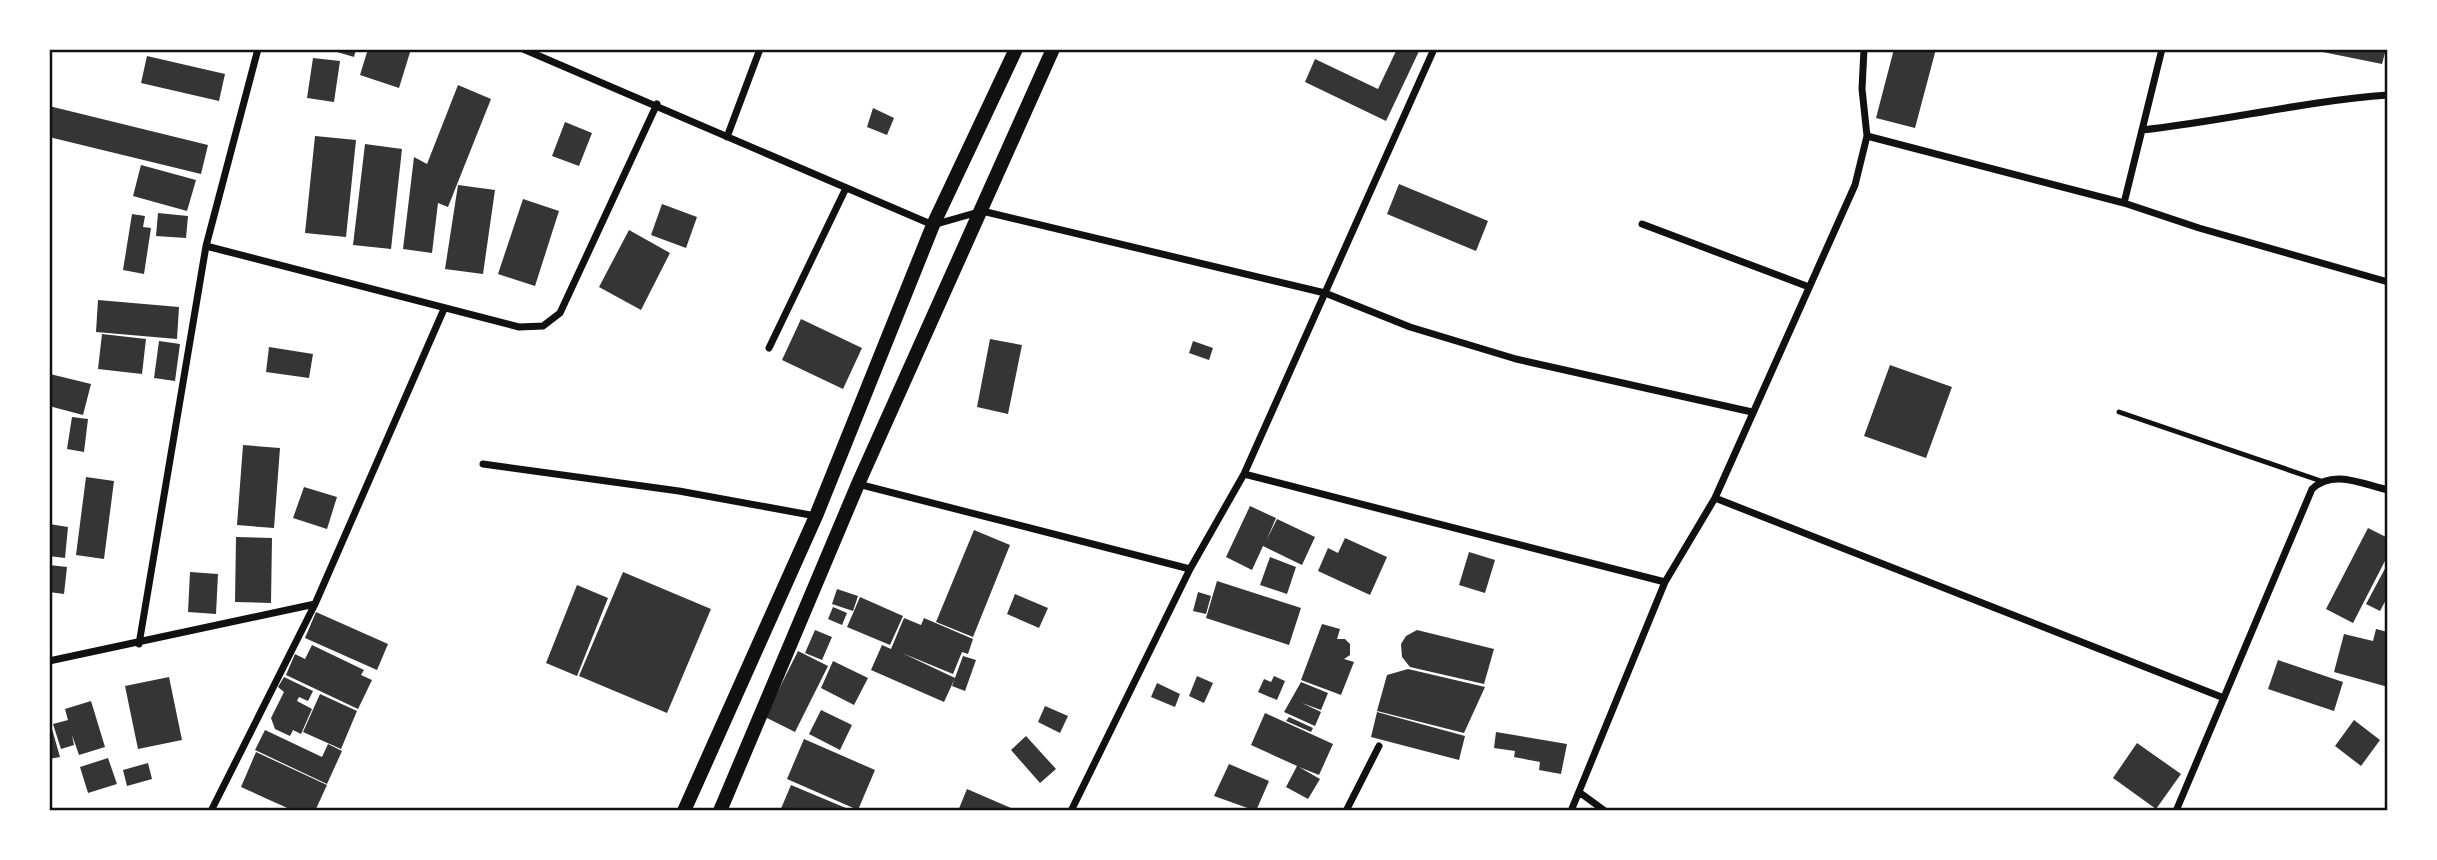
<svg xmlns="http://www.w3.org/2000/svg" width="2437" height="860" font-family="Manrope,sans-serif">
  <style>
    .building { fill: #353535 }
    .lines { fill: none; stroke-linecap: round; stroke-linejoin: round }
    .service { stroke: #111; stroke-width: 5 }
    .minor { stroke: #111; stroke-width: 7 }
    .secondary { stroke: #111; stroke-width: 14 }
    .neatline { fill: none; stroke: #111; stroke-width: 2.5 }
  </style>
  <rect width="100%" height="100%" fill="#fff"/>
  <path class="building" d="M327 49H356L354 57Z
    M368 49H411L399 88 360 75Z
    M1397 49H1420L1386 121 1305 82 1315 59 1378 89Z
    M1894 49H1936L1915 128 1876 118Z
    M2308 49H2386L2382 64Z
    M147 56 225 74 219 101 141 83Z
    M313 58 340 61 334 102 307 98Z
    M458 85 491 99 448 207 438 203 432 253 403 249 414 157 427 164Z
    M49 106 208 145 201 174 49 137Z
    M873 108 894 118 887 135 867 127Z
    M565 122 592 133 579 166 552 156Z
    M315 136 356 140 346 237 305 233Z
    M365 144 402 149 391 249 353 245Z
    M141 165 196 180 187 211 133 196Z
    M1399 184 1488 221 1476 251 1387 214Z
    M458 185 495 190 483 274 445 269Z
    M523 199 559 211 535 286 498 274Z
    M662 204 697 217 686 248 651 235Z
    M158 213 188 216 186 238 156 236Z
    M132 214 145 216 143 227 151 228 144 274 123 270Z
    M629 230 670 253 641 310 599 287Z
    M98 300 179 307 177 339 96 332Z
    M801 319 862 348 843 389 782 360Z
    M102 334 146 339 142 374 98 369Z
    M990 339 1022 345 1008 414 977 407Z
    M159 341 180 344 175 381 154 378Z
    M1193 341 1213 348 1209 360 1189 353Z
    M269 347 313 354 309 378 266 372Z
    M1890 365 1952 387 1926 458 1864 436Z
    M50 374 91 384 83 415 49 406Z
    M72 417 88 419 84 452 67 449Z
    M243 445 280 448 274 528 237 525Z
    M86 477 114 481 104 559 76 555Z
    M304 487 337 497 327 529 293 518Z
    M1250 506 1276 518 1267 539 1277 519 1315 537 1302 565 1263 546 1252 570 1226 557Z
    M49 524 68 527 65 558 49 556Z
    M2368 528 2388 538V555L2353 623 2326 609Z
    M974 530 1010 545 973 637 936 622Z
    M236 537 272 538 271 603 235 602Z
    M1345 538 1387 557 1370 595 1318 571 1328 548 1338 553Z
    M1469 552 1495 560 1485 593 1459 585Z
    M1270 557 1296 567 1287 594 1260 585Z
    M2388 563V596L2380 611 2366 604Z
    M49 565 67 567 64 594 49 592Z
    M190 572 218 574 216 614 188 612Z
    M623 572 711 609 667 713 579 676Z
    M1217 581 1301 608 1289 645 1206 618Z
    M577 585 608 598 577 676 546 663Z
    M837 589 858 596 853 611 832 604Z
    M1198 592 1211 596 1206 614 1193 611Z
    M1015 594 1048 608 1039 628 1007 614Z
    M860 597 903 616 890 645 847 627Z
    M833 607 847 613 842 625 828 619Z
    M316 612 388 644 377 670 305 638Z
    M904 618 921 625 924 618 973 639 968 654 962 652 953 674 902 653 955 678 944 702 871 670 882 645 891 649Z
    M1322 624 1340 629 1337 639H1345L1350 644V655L1344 659 1354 662 1341 695 1301 680Z
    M2376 629 2388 632V687L2334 672 2344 634 2373 641Z
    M815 630 832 637 822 660 805 653Z
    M1417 630 1494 649 1484 684 1410 667 1402 657 1401 644 1406 636Z
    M312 645 364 670 361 675 372 680 358 709 286 675 295 654 305 659Z
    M798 651 828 666 795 732 765 717Z
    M963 656 976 660 965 691 952 686Z
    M2278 660 2343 682 2334 711 2268 689Z
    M833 661 868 678 854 705 821 688Z
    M1408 669 1485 687 1464 733 1377 711 1387 675Z
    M1197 676 1213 683 1204 703 1189 696Z
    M1274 676 1285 681 1277 700 1258 692 1264 679 1271 682Z
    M169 677 182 740 138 749 125 686Z
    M284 677 313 691 308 701 299 697 297 701 312 709 301 734 293 730 290 736 275 729 271 718 284 692 278 687Z
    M1301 682 1328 693 1321 710 1302 703 1321 712 1315 726 1284 712Z
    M1157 683 1180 694 1175 707 1151 697Z
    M320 694 357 711 341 749 303 732Z
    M91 701 105 747 79 755 72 735 74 745 61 749 53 724 68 720 65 709Z
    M1045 706 1068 716 1060 733 1038 722Z
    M821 710 852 725 840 750 809 734Z
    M1377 712 1465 736 1459 760 1371 737Z
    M1265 713 1333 744 1319 775 1299 767 1320 779 1308 799 1286 787 1297 766 1251 745Z
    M1289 717 1313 728 1311 732 1286 721Z
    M2354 720 2380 740 2361 766 2335 746Z
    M52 729 60 757 49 759V731Z
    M265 730 322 757 328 744 342 751 327 784 255 750Z
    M1496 732 1567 744 1561 774 1539 770 1540 762 1514 757 1515 751 1494 748Z
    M1026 736 1056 769 1040 783 1011 750Z
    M804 739 875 770 858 810 787 779Z
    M2137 743 2181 774 2156 809 2113 778Z
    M256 752 327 785 315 811H294L241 787Z
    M108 758 117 784 88 793 80 767Z
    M148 763 152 779 127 786 123 770Z
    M1229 764 1269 781 1256 811 1214 796Z
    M791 785 853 811H780Z
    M967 789 1011 808 1010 811H958Z"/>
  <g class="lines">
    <path class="service" d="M2119 412 2321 481"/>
    <path class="minor" d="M523 49 933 225 982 211 1325 293 1410 327 1516 359 1752 412
      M2142 130C2225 121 2305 101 2388 95
      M1867 136 2124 203 2199 228 2388 282
      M727 137 760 49
      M2124 203 2162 49
      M1642 224 1809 287
      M206 246 519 327 543 326 560 313 657 104
      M769 348 846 188
      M483 464 679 491 816 516
      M1244 474 1665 582
      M858 484 1190 569
      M1715 498 2224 698
      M139 644 206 246 258 49
      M49 661 315 604
      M1579 792 1605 811
      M211 811 315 604 444 309
      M1071 811 1190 569 1244 474 1434 49
      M1346 811 1379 746
      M1571 811 1665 582 1715 498 1855 185 1867 136 1862 89 1864 49
      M2176 811 2312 489C2333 469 2362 484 2388 490"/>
    <path class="secondary" d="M684 811 816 516 933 225 1016 49
      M720 811 858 484 1053 49"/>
  </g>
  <rect width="2437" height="860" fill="none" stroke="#ffffff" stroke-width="102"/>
  <rect x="51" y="51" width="2335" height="758" class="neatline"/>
</svg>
